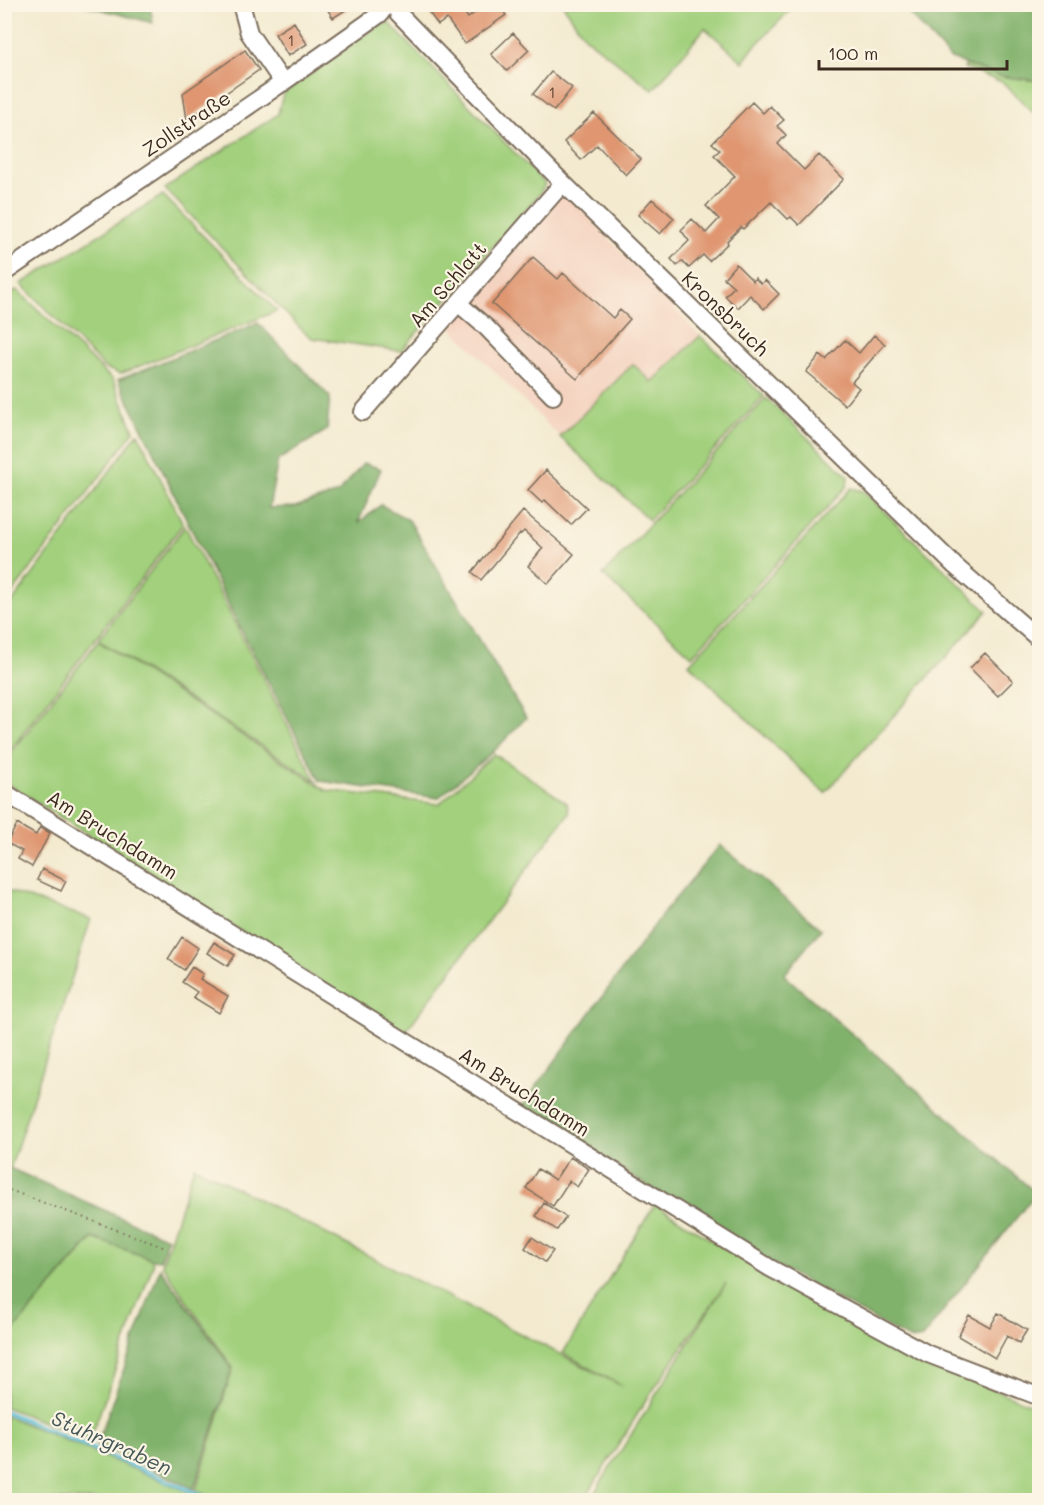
<svg xmlns="http://www.w3.org/2000/svg" width="1044" height="1505" font-family="Mali,sans-serif">
  <style>
    .built { fill: #f4d3c0 }
    .green { fill: #a2d07d; stroke: #6e7d4e; stroke-width: 1.5 }
    .forest { fill: #81b26c; stroke: #5e6e45; stroke-width: 1.5 }
    .lines { fill: none; stroke-linecap: round; stroke-linejoin: round }
    .stream { stroke: #5dc1db; stroke-width: 4 }
    .building { fill: #df9671 }
    .minor-casing { stroke: #7b6d5c; stroke-width: 20 }
    .path { stroke: #7b6d5c; stroke-width: 2; stroke-dasharray: 1.5 4.5; stroke-linecap: butt }
    .minor { stroke: #fff; stroke-width: 16 }
    .labels { text-anchor: middle; dominant-baseline: central; stroke-width: 4.5; stroke-linejoin: round; paint-order: stroke }
    .number-label { font-size: 16px; fill: #644533 }
    .street-label { font-size: 20px; fill: #3b2a1e; stroke: #fcf5e5 }
    .water-label { font-size: 21px; font-style: italic; fill: #455757; stroke: #fcf5e5 }
  </style>
  <rect width="100%" height="100%" fill="#fcf5e5"/>
  <filter id="ink" filterUnits="userSpaceOnUse"><feTurbulence type="fractalNoise" baseFrequency=".0167" numOctaves="2"/><feDisplacementMap in="SourceGraphic" scale="12" xChannelSelector="R" yChannelSelector="G"/><feConvolveMatrix kernelMatrix="1 2 1 2 8 2 1 2 1" color-interpolation-filters="sRGB"/></filter>
  <filter id="wash" filterUnits="userSpaceOnUse"><feTurbulence type="fractalNoise" baseFrequency=".008" numOctaves="4" result="noise"/><feDisplacementMap in="SourceGraphic" scale="24" xChannelSelector="R" yChannelSelector="G"/><feGaussianBlur stdDeviation="1.35" result="paint"/><feColorMatrix in="noise" values="0 0 0 0 0 0 0 0 0 0 0 0 0 0 0 0 0 1.4 0 .05"/><feComposite in="paint" operator="in"/></filter>
  <g filter="url(#wash)">
    <rect width="100%" height="100%" fill="#f3eacf"/>
    <path class="built" d="M563 189 700 336 651 382 633 364 560 437 446 323Z"/>
    <path class="green" d="M563 5H795L754 47 743 62 705 28 653 90 585 37Z
      M389 23 545 184 541 192 401 351 312 338 302 330 165 189 278 114 283 94 379 25Z
      M966 65 999 76 1039 81V118L1002 82 964 68Z
      M163 195 277 311 120 374 105 368 21 284Z
      M17 290 113 380 134 431 5 603 4 299Z
      M700 336 764 396 649 520 560 437 633 364 652 382Z
      M766 398 848 476 847 486 692 656 603 575Z
      M138 433 183 524 5 757V612Z
      M851 488 863 491 987 611 825 793 689 664Z
      M185 526 316 781 98 640Z
      M98 641 326 790 439 804 494 754 567 803 569 813 406 1031H399L5 782 4 762Z
      M5 890 91 919 10 1169 5 1167Z
      M194 1166 622 1386 563 1353 655 1204C743 1260 830 1318 925 1361 962 1378 1001 1392 1039 1408V1500H590L726 1283 647 1399 584 1500H214L196 1490 233 1368 162 1265Z
      M93 1238 152 1259 153 1265 90 1440 5 1407V1340Z
      M5 1415 196 1495 205 1500H5Z"/>
    <path class="forest" d="M84 5H150L153 23Z
      M901 5H1039V81L999 76 951 59Z
      M258 323 330 397 327 430 278 460 269 508 295 507 338 493 364 463 381 469 358 523 381 505 409 520 526 718 495 750 438 798 320 781 239 626 118 380Z
      M720 845 821 929 784 975 1036 1193 922 1338 911 1340 745 1248 522 1106 665 911Z
      M5 1166 167 1238 161 1260 152 1259 92 1238 5 1340 4 1204 9 1199 5 1197Z
      M160 1268 232 1368 194 1489 97 1444Z"/>
    <g class="lines">
      <path class="stream" d="M4 1411 196 1493 208 1500"/>
    </g>
    <g id="blocks">
      <path class="building" d="M324 4H355L333 18Z
        M423 4H458L468 18 486 4H498L506 15 465 44 447 19 438 25Z
        M294 22 307 44 288 56 275 34Z
        M513 33 529 50 507 71 491 54Z
        M245 50 259 70 187 120 183 93Z
        M551 72 572 88 554 111 533 94Z
        M752 102 763 113 770 106 784 120 777 126 786 135 778 144 804 170 819 155 844 179 799 225 791 217 788 219 771 202 743 229 741 227 727 241 728 243 709 261 703 255 689 268 682 261 677 266 671 259 689 241 681 230 692 219 706 233 719 219 706 206 735 176 714 155 720 150 712 143Z
        M594 113 641 159 626 175 597 145 581 160 564 142Z
        M652 199 674 218 660 234 638 215Z
        M533 257 558 279 563 273 613 318 620 310 630 319 577 379 492 304Z
        M736 264 753 281 755 278 761 284 765 280 779 294 764 309 750 295 738 308 725 296 734 287 724 278Z
        M874 335 885 344 852 382 859 388 845 405 806 372 820 355 826 360 845 340 859 353Z
        M546 470 587 508 571 525 545 500 542 503 528 490Z
        M523 511 574 554 548 584 528 566 543 548 524 531 521 534 520 533 481 580 472 572Z
        M985 653 1013 681 998 696 970 668Z
        M17 824 36 835 40 827 50 833 32 867 18 859 22 851 7 843Z
        M42 869 66 881 61 891 37 880Z
        M182 937 198 948 184 970 168 959Z
        M214 942 235 955 228 966 207 953Z
        M192 967 203 974 200 979 228 996 219 1013 193 997 197 992 182 982Z
        M570 1157 589 1169 577 1187 569 1181 553 1206 526 1188 538 1169 555 1180Z
        M544 1203 566 1217 557 1230 536 1216Z
        M532 1237 553 1251 545 1262 525 1248Z
        M998 1313 1027 1330 1019 1343 1007 1336 995 1358 958 1336 969 1315 990 1327Z"/>
    </g>
  </g>
  <g filter="url(#ink)">
    <use href="#blocks" fill-opacity="0" stroke="#7b6d5c" stroke-width="1.5"/>
    <g class="lines">
      <defs>
        <path id="minor" d="M241 4 249 33 283 83
          M397 4 398 13 563 183 682 299 955 566 1040 640
          M4 273 285 81 380 14 387 4
          M458 303 487 328 553 396
          M363 412 563 183
          M4 792 770 1268 928 1354 1040 1397"/>
      </defs>
      <use href="#minor" class="minor-casing"/>
      <path class="path" d="M4 1188 163 1247"/>
      <use href="#minor" class="minor"/>
    </g>
  </g>
  <g class="labels">
    <g class="number-label">
      <text x="291" y="39">1</text>
      <text x="552" y="91">1</text>
    </g>
    <g class="street-label">
      <text transform="translate(186 123) rotate(-34)">Zollstraße</text>
      <text transform="translate(447 284) rotate(-49)">Am Schlatt</text>
      <text transform="translate(726 313) rotate(44)">Kronsbruch</text>
      <text transform="translate(113 834) rotate(32)">Am Bruchdamm</text>
      <text transform="translate(525 1091) rotate(32)">Am Bruchdamm</text>
    </g>
    <g class="water-label">
      <text transform="translate(112 1442) rotate(24)">Stuhrgraben</text>
    </g>
  </g>
  <rect width="1044" height="1505" fill="none" stroke="#fcf5e5" stroke-width="24"/>
  <path d="M819 60v9h188v-9" fill="none" stroke="#3b2a1e" stroke-width="3"/>
  <text x="828" y="60" font-size="18" fill="#3b2a1e" stroke="#fcf5e5" stroke-width="4.5" paint-order="stroke">100 m</text>
</svg>
